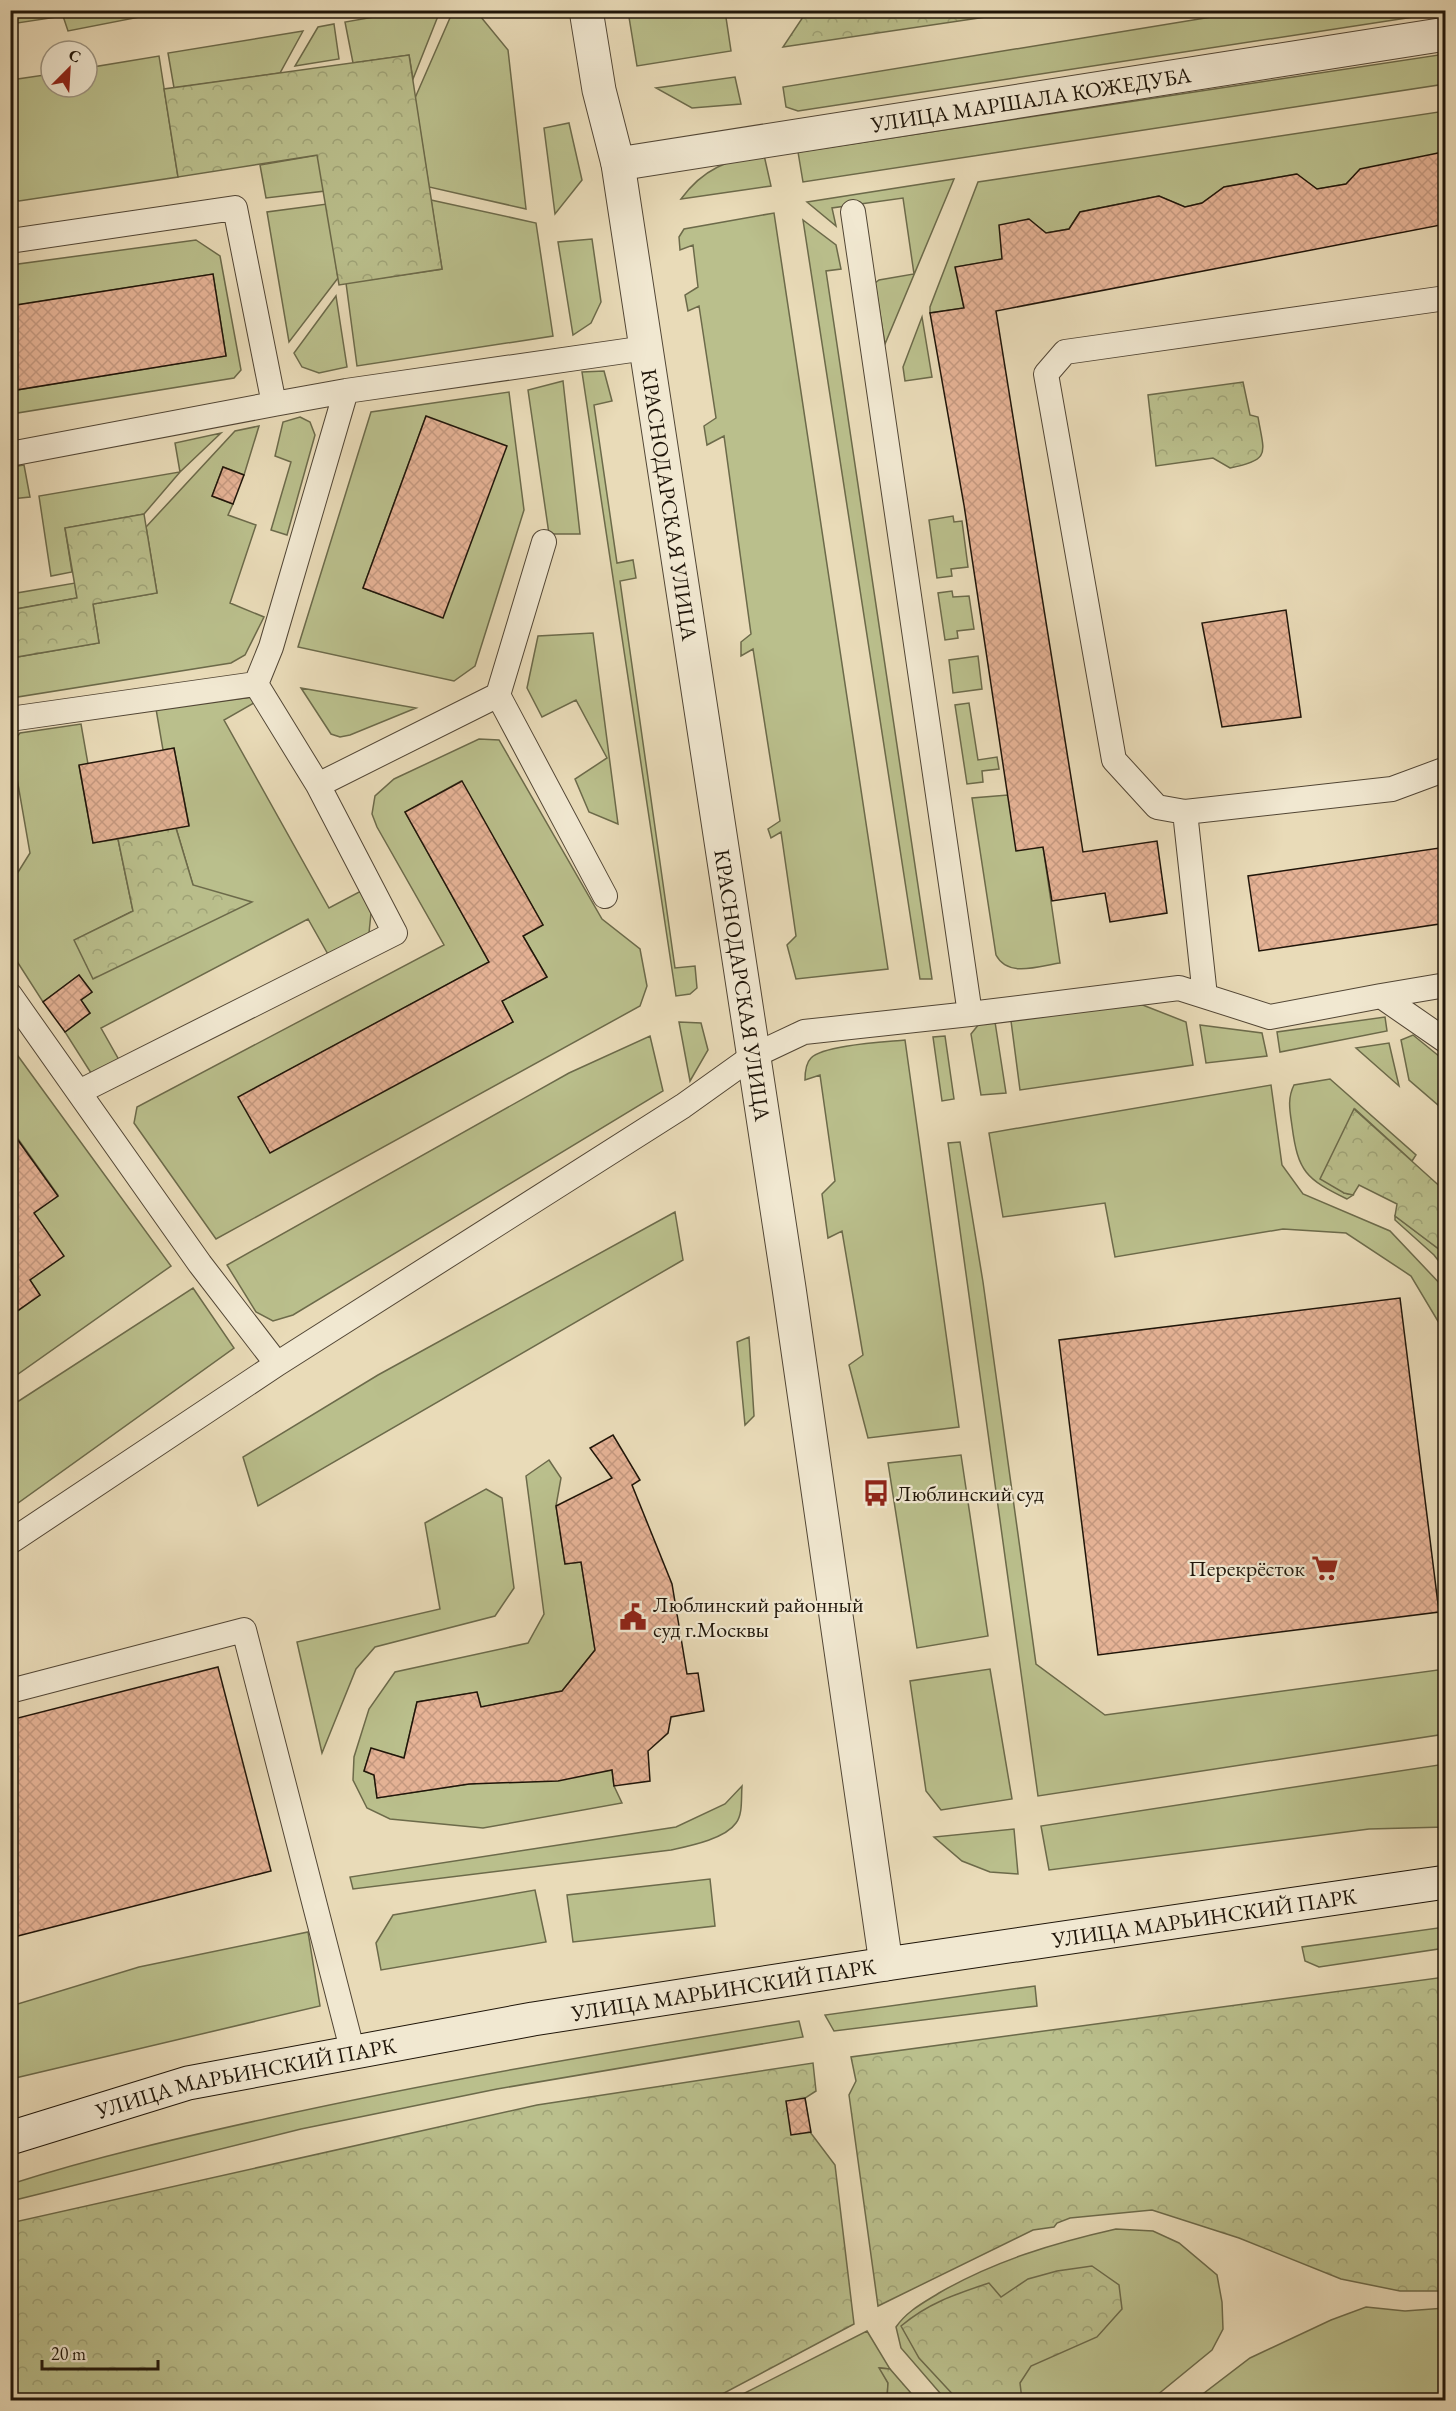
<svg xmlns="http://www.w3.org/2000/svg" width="1456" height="2411" font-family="'EB Garamond',serif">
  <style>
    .grass { fill: #babf8c; stroke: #6c6a4a; stroke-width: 1.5; fill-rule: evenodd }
    .forest { fill: url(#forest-crowns); stroke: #6c6a4a; stroke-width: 1.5 }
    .building { fill: url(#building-cross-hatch); stroke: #1f1509; stroke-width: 1.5 }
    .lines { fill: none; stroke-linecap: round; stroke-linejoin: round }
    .service-casing { stroke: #524635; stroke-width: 26 }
    .minor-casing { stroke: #524635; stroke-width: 35 }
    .tertiary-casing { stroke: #524635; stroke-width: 35 }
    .secondary-casing { stroke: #1f1509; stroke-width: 35 }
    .service { stroke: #f1e8d1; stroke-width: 24 }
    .minor { stroke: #f1e8d1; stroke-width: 33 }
    .tertiary { stroke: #f1e8d1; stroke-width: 33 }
    .secondary { stroke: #f1e8d1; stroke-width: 33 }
    .labels { text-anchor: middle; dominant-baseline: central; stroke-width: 4.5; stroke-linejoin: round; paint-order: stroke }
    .street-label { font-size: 22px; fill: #1f1509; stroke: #f1e8d1 }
    .poi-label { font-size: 22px; fill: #1f1509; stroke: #f1e8d1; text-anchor: start }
  </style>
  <defs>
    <pattern id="forest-crowns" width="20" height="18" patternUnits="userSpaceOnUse" patternTransform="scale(1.5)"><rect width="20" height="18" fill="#babf8c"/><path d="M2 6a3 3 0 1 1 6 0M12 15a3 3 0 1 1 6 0" fill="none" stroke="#9fa377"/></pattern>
    <pattern id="building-cross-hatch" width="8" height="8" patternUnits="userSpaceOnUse" patternTransform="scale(1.5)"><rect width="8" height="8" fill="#e6b396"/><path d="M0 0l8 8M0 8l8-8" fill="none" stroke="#c59980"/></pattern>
  </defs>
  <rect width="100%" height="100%" fill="#e9dbb8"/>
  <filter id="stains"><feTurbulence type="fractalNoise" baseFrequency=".00333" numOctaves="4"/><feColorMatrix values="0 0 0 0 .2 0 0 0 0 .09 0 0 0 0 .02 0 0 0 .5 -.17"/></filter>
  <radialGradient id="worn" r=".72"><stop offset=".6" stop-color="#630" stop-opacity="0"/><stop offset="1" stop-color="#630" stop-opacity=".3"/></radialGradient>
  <path class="grass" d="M149 10 150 15 68 31 63 16 11 24V11Z
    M408 11H440L413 79 409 55 353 63 345 22Z
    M453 11H476L508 50 526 209 429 187 415 98Z
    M628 11H725L731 51 637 66Z
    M1248 11 1446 12 798 111 786 107 783 87Z
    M334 24 339 59 295 66 318 27Z
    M303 31 280 73 174 88 168 53Z
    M1445 54V84L803 182 798 152Z
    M159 56 178 177 19 201 11 195V80L51 74V87H87V68Z
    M735 77 741 104 692 108 656 88Z
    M1445 111V155L1438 153 1346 184 1317 189 1296 174 1224 187 1202 203 1185 207 1159 196 1080 212 1069 229 1046 233 1028 219 1002 259 956 267 964 308 930 313V307L978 182Z
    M569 123 582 180 555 214 544 128Z
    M318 155 325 191 266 198 260 165Z
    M764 155 771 186 681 199C703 169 728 159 764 155Z
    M954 179 885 344 875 283 879 280 914 274 903 198 832 208 836 226 807 202Z
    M431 200 536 223 553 336 357 366 346 283 442 269Z
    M327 204 338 278 289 342 267 212Z
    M774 213 888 969 796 979 787 945 796 936 781 832 771 838 768 829 780 821 753 649 741 656V642L751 634 724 436 707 445 704 426 716 418 699 306 688 311 685 295 698 287 693 245 680 250 679 237 684 229Z
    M803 220 836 245 841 269 826 271 932 979H920Z
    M592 239 601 302 591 323 573 335 558 242Z
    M196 240 220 256 241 370 234 378 11 414V391L226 356 213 274 11 306V265Z
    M336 296 347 367 319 373 302 367 294 353Z
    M922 317 932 377 905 381 903 367Z
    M604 371 612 401 594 405 617 563 633 560 636 578 620 581 675 968 695 966 697 988 690 994 676 996 582 372Z
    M563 381 580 534H549L528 390Z
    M509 392 524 510 475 666 454 681 298 647 371 412ZM426 416 443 617 363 588Z
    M300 417 310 422 315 435 287 535 271 530 291 462 275 456 283 422Z
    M259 426 244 475 223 467 212 496 233 504 228 515 256 525 230 603 264 617 245 655 231 663 11 698V658L99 643 93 604 157 593 146 527 235 431Z
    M221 433 180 472 144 514 65 528 72 572 51 576 39 496 180 472 175 443Z
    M24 465 30 497 11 499V467Z
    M953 516 954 522 962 521 968 567 951 569 952 576 937 578 929 520Z
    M75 583 77 598 11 610V594Z
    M952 591 953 597 969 596 974 629 957 631 958 638 945 640 938 593Z
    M593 633 618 824 589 812 575 779 607 758 576 700 542 717 527 688 538 636Z
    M978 656 982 689 953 693 949 660Z
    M301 688 416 708 350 735 340 737 331 734Z
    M252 697 254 703 224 720 329 908 361 891 371 913 369 933 329 956 308 919 101 1028 119 1060 91 1073 65 1032 90 1013 81 1000 92 992 79 975 43 1002 11 952 10 885 30 853 11 744 20 733 81 724 88 764 79 766 93 843 118 839 133 911 75 940 193 885 176 828 189 825 174 748 163 750 156 709Z
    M969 703 978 760 997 757 999 769 982 771 983 782 967 784 955 705Z
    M479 739 499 740 602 919 640 949 647 986 640 1006 216 1239 134 1123 137 1107 444 945 377 827 372 814 375 796 394 779ZM461 781 543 925 523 936 547 977 502 1001 513 1022 239 1097 489 962 405 812Z
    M1008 795 1043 847 1060 963C1039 966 1008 978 996 955L972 798Z
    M1135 1002 1186 1022 1193 1065 1020 1090 1011 1021Z
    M1385 1017 1387 1031 1280 1052 1277 1032Z
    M679 1022 701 1023 708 1050 690 1081Z
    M995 1022 1006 1093 981 1095 971 1034 979 1024Z
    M1200 1025 1262 1033 1267 1056 1206 1063Z
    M1413 1035 1445 1061V1111L1409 1080 1401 1040Z
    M650 1036 663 1091 293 1315 273 1321 256 1312 227 1265 569 1073Z
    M945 1036 954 1099 942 1101 933 1037Z
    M905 1040 959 1427 868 1438 849 1365 863 1355 842 1231 828 1238 822 1194 835 1181 820 1075 805 1080C805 1073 806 1063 811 1058 823 1045 886 1042 905 1040Z
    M1389 1043 1399 1086 1356 1048Z
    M10 1045 171 1266 11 1379V1316L40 1295 30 1280 34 1213 58 1195 11 1129Z
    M1330 1079 1416 1155 1412 1161 1355 1109 1344 1193 1353 1195 1347 1199C1306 1179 1298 1172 1292 1126 1290 1111 1287 1099 1294 1085Z
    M1271 1085 1282 1165 1303 1194 1390 1231 1445 1289V1333L1411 1276 1346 1233 1283 1229 1115 1257 1105 1203 1003 1217 989 1133Z
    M960 1142 983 1282 1036 1664 1105 1715 1445 1669V1734L1038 1796 948 1143Z
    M675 1212 683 1260 258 1506 243 1457 378 1375Z
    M1395 1216 1440 1250 1445 1258V1269L1434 1255 1395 1220Z
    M193 1288 234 1348 11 1508V1406Z
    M749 1337 754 1416 745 1425 737 1342Z
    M961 1455 988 1636 917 1648 888 1463Z
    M549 1460 561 1478 556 1506 565 1564 581 1562 595 1650 562 1691 481 1707 477 1692 417 1702 404 1758 371 1749 364 1771 374 1775 377 1798 469 1784 612 1770 614 1786 622 1803 483 1828 390 1819 367 1808 353 1780 354 1757 369 1709 395 1672 528 1643 544 1614 526 1476Z
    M486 1489 502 1498 514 1588 495 1616 375 1647 356 1669 322 1753 297 1642 440 1609 425 1523Z
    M990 1669 1012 1799 941 1810 926 1791 910 1681Z
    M1445 1764V1827L1369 1829 1049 1870 1041 1826Z
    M742 1786C741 1798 743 1814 736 1823 725 1839 689 1846 671 1850L353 1889 350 1877 676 1827 725 1804Z
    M1014 1829 1018 1874 990 1872 962 1861 934 1837Z
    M710 1879 715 1926 573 1942 567 1895Z
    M535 1890 546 1942 381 1970 376 1943 393 1915Z
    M1445 1927V1948L1319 1967 1305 1961 1302 1947Z
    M308 1932 320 2006 11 2079V2006L139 1967Z
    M1035 1986 1037 2006 834 2031 825 2015Z
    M799 2021 803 2037 497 2089 301 2129 11 2201V2184C95 2157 183 2137 269 2118 445 2079 622 2050 799 2021Z
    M1116 2229 1153 2231 1179 2243 1217 2275 1222 2302 1223 2329 1212 2350 1151 2400H946L901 2348 896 2327C907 2311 923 2303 939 2293 994 2261 1054 2243 1116 2229Z
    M1366 2307 1405 2311 1445 2308V2400H1195L1250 2358 1331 2320Z
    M867 2331 890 2369 880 2368 888 2383 887 2399 731 2400Z"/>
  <path class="forest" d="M807 11V10L1027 11 783 47Z
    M409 55 442 269 339 285 317 155 178 177 164 89Z
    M1243 382 1250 415 1258 417C1264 453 1272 460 1230 468L1213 458 1156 466 1148 395Z
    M144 514 157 593 93 604 99 643 11 658V610L77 598 65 528Z
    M176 828 193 885 252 902 93 979 74 940 133 911 118 839Z
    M1354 1109 1445 1191V1258L1440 1250 1395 1216 1397 1204 1359 1185 1353 1195 1344 1193 1320 1179Z
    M1445 1977V2291H1400L1341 2279 1239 2238 1152 2210 1070 2218 1057 2223 1054 2227 1033 2230 878 2306 849 2095 856 2081 851 2057Z
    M813 2063 816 2091 805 2098 810 2132 835 2165 854 2324 711 2400H11L10 2223 537 2105Z
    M1092 2266 1119 2285 1122 2309 1097 2337 1031 2366 1020 2383 1022 2400H958L919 2358 901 2326C928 2303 956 2294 989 2283L1001 2297 1028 2279 1057 2271Z
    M879 2368 890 2369 917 2400H885L887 2399 888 2383Z"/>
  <path class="building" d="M1438 153 1446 155V224L996 311 1083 852 1157 841 1167 913 1110 922 1105 893 1052 901 1043 847 1016 851 964 505 930 313 964 308 955 267 1002 259 999 225 1029 219 1046 233 1069 229 1080 212 1159 196 1185 207 1202 203 1224 187 1297 174 1317 189 1346 184 1360 169Z
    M213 274 226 356 10 391V306Z
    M426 416 507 446 443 618 363 588Z
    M223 467 244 475 233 504 212 496Z
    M1286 610 1301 717 1222 727 1202 623Z
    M174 748 189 826 93 843 79 765Z
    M462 781 543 925 523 936 547 977 502 1001 513 1022 270 1153 238 1097 489 962 405 812Z
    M1446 847V923L1259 951 1248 876Z
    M79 975 92 992 81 1000 90 1013 65 1032 43 1002Z
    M10 1129 58 1196 34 1213 64 1256 30 1280 40 1295 10 1316Z
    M1400 1298 1439 1612 1098 1655 1059 1340Z
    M613 1435 640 1480 632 1485 672 1584 687 1674 698 1673 704 1711 671 1717 668 1733 648 1751 650 1781 614 1786 612 1770 558 1781 469 1784 377 1798 374 1775 364 1771 371 1748 404 1758 417 1702 477 1692 481 1707 562 1691 595 1650 581 1562 565 1564 556 1506 612 1478 590 1448Z
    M218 1667 271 1871 10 1938V1720Z
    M805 2098 811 2132 791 2135 786 2101Z"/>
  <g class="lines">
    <defs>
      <path id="service" d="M10 241 235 208 274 404 346 391 646 348
        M10 454 274 404
        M498 695 605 896
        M10 719 256 684 271 647 346 391
        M318 785 498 695 544 542
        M1185 812 1157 807 1114 760 1046 374 1065 352 1446 298
        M10 995 200 1264 277 1364
        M1205 996 1185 812 1392 789 1446 769
        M1381 996 1446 985
        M970 1014 1179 988 1270 1017 1381 996 1446 1041
        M79 1092 395 933 318 785 256 684
        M10 1542 277 1364 683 1106 753 1056 804 1032 970 1014 853 212
        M10 1691 244 1630 353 2053"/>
      <g id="minor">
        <path id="s1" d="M618 164 1446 34"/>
      </g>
      <g id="tertiary">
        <path id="s2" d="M586 10 599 90 618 164 789 1288 886 1964"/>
      </g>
      <g id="secondary">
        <path id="s3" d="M10 2138 188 2083 533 2019 886 1964 1446 1882"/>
      </g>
    </defs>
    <use href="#service" class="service-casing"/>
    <use href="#minor" class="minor-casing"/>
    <use href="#tertiary" class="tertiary-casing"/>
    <use href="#secondary" class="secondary-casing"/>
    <use href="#service" class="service"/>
    <use href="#minor" class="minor"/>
    <use href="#tertiary" class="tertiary"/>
    <use href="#secondary" class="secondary"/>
  </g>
  <defs>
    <symbol id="bus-bare" viewBox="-9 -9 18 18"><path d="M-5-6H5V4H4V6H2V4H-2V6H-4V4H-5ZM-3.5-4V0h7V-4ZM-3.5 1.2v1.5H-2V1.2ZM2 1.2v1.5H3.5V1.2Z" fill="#8f2418" stroke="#f1e8d1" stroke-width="2.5" paint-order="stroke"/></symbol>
    <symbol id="supermarket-bare" viewBox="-9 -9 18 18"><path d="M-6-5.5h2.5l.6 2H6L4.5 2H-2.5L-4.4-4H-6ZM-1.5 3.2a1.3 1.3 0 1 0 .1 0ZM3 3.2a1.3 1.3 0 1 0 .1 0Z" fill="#8f2418" stroke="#f1e8d1" stroke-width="2.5" paint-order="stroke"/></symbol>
    <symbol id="civic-bare" viewBox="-9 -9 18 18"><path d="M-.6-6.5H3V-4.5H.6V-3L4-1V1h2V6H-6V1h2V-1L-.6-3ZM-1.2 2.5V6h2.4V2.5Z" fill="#8f2418" stroke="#f1e8d1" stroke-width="2.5" paint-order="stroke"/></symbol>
  </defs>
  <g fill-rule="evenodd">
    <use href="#bus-bare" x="857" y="1474" width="38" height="38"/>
    <use href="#supermarket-bare" x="1306" y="1549" width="38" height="38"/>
    <use href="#civic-bare" x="614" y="1598" width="38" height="38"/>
  </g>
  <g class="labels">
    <g class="street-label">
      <text stroke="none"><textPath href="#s1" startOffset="418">УЛИЦА МАРШАЛА КОЖЕДУБА</textPath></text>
      <text stroke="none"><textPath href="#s2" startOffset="502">КРАСНОДАРСКАЯ УЛИЦА</textPath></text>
      <text stroke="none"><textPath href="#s2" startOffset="988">КРАСНОДАРСКАЯ УЛИЦА</textPath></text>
      <text stroke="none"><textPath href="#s3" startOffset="1216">УЛИЦА МАРЬИНСКИЙ ПАРК</textPath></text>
      <text stroke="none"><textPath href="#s3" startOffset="730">УЛИЦА МАРЬИНСКИЙ ПАРК</textPath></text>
      <text stroke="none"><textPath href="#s3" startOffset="244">УЛИЦА МАРЬИНСКИЙ ПАРК</textPath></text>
    </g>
    <g class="poi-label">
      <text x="896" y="1493">Люблинский суд</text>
      <text x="1305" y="1568" text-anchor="end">Перекрёсток</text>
      <text x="653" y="1604">Люблинский районный<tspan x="653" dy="25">суд г.Москвы</tspan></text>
    </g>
  </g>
  <rect width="1456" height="2411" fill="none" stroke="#e9dbb8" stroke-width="36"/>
  <rect x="12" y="12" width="1432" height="2387" fill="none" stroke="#1f1509" stroke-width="3"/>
  <rect x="18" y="18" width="1420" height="2375" fill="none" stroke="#1f1509" stroke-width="1.5"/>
  <g transform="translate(69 69) rotate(24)"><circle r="28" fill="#f1e8d1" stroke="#9d9481" stroke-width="1.5"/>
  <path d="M0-4.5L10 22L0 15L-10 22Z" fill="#8f2418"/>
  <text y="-9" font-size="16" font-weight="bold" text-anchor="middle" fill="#1f1509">С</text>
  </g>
  <path d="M42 2360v9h116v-9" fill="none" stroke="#1f1509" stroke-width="3"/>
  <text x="51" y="2360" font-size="18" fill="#1f1509" stroke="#f1e8d1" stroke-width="4.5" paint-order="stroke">20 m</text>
  <rect width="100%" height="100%" filter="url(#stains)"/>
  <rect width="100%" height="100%" fill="url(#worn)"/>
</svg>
